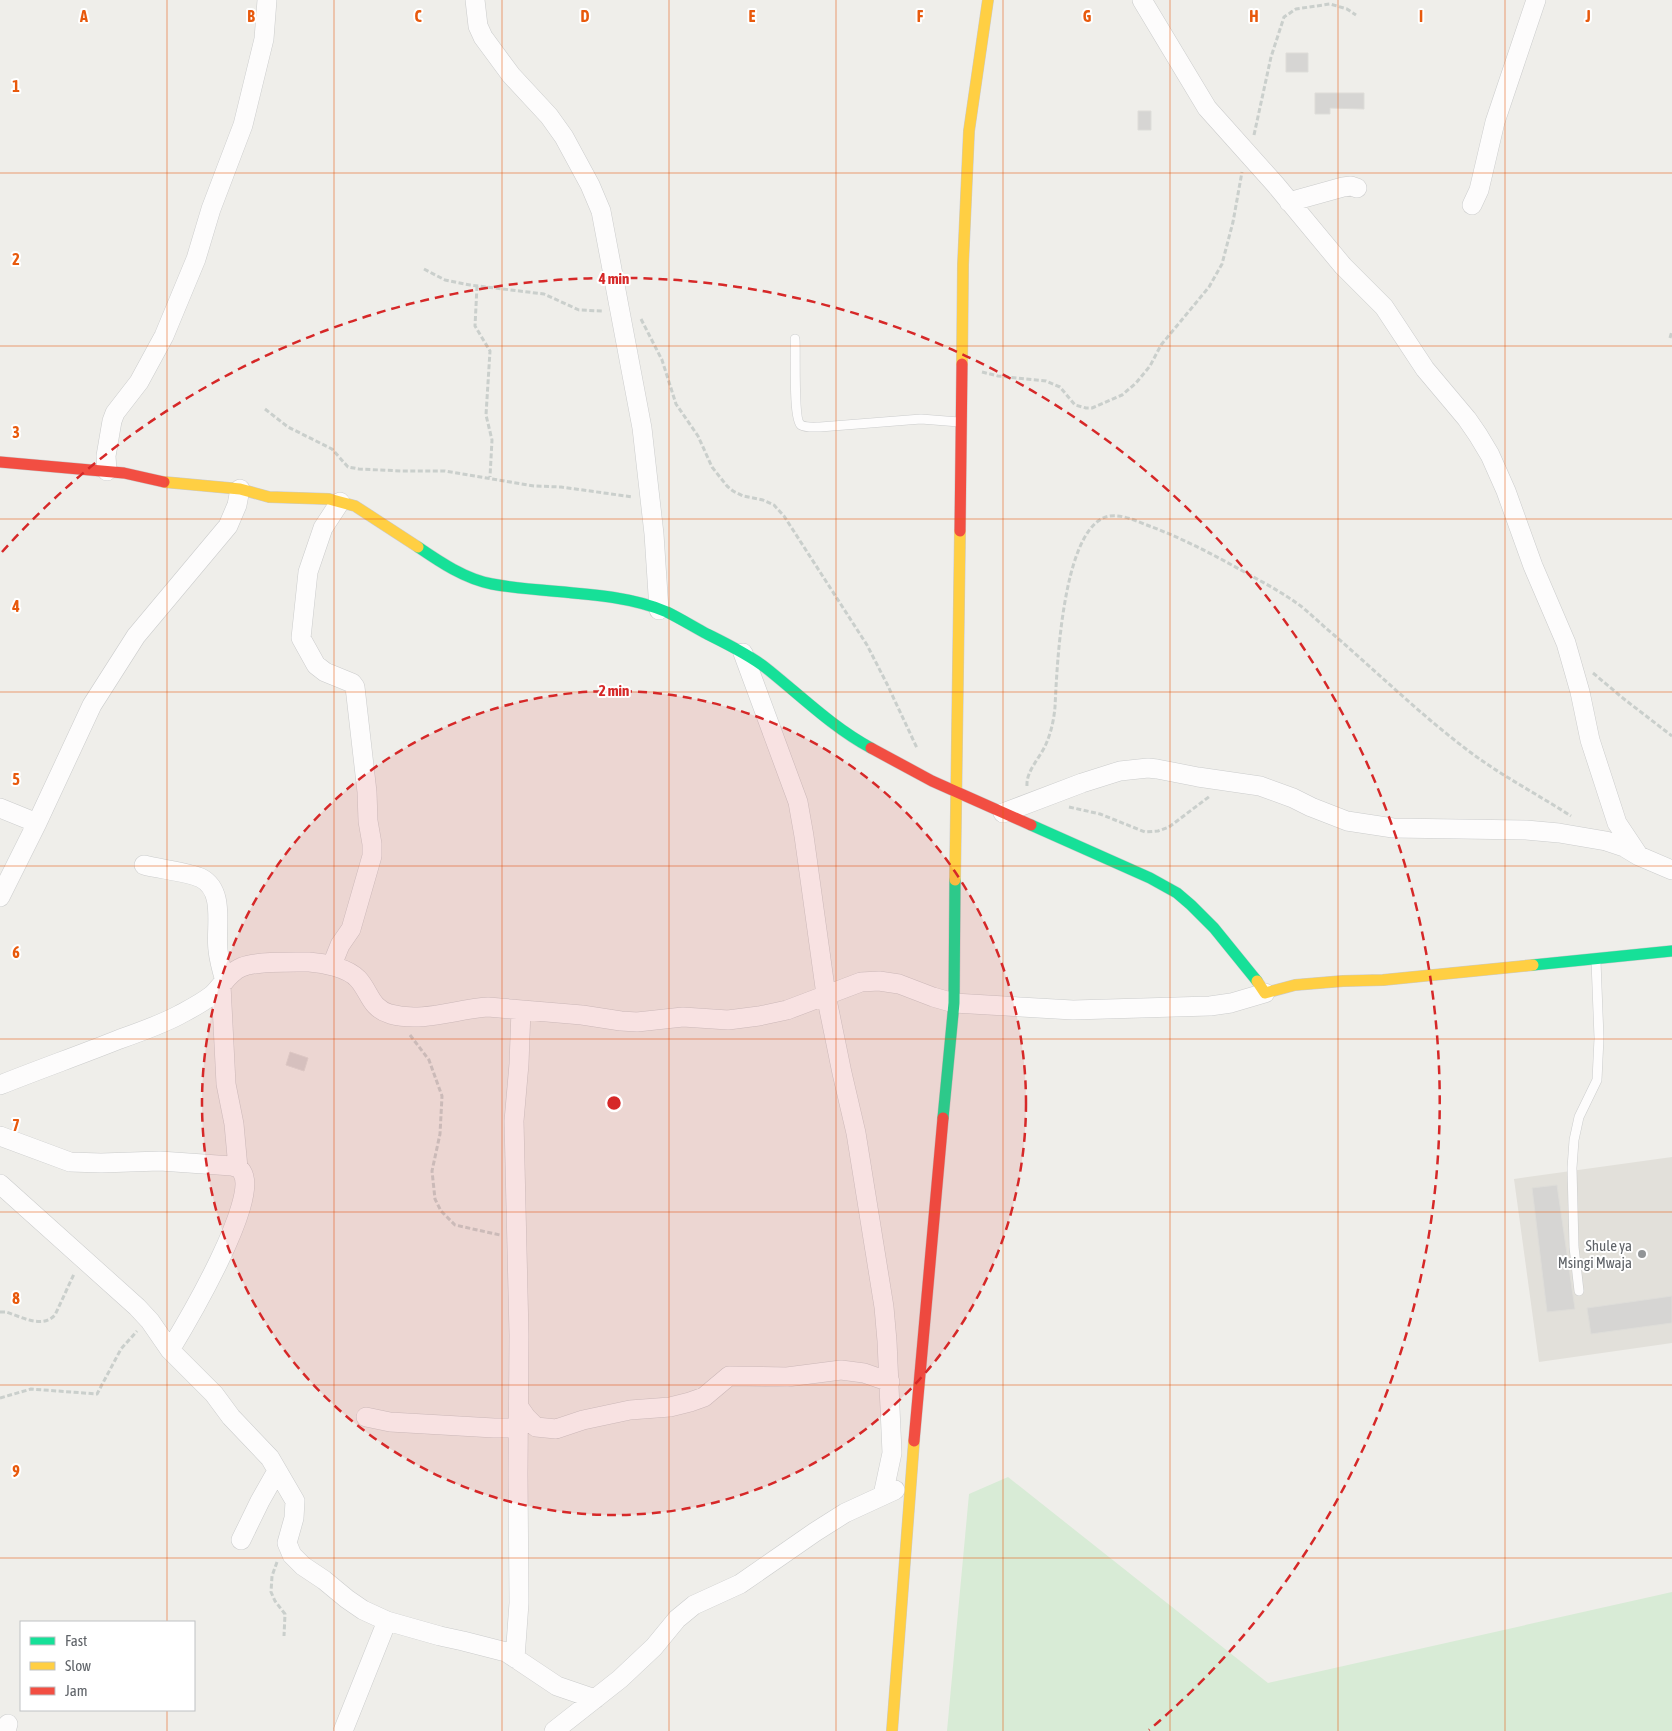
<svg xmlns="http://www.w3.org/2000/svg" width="1672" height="1731" font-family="'Asap Condensed',sans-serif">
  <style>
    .education { fill: #e2e0da }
    .green { fill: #d8ebd6 }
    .building { fill: #d6d5d3; stroke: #deddd9 }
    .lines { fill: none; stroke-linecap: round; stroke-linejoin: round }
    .lane-casing { stroke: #cbcccc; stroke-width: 10 }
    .street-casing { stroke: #cbcccc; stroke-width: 20 }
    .fast-casing { stroke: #cacacb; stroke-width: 12 }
    .slow-casing { stroke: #cacacb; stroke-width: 12 }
    .jam-casing { stroke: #cacacb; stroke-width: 12 }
    .path { stroke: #cacfcc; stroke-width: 3; stroke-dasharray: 5 2.5; stroke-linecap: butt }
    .lane { stroke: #fdfcfc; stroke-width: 9 }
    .street { stroke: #fdfcfc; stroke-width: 19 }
    .fast { stroke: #16e098; stroke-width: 11 }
    .slow { stroke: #ffcf43; stroke-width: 11 }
    .jam { stroke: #f24e42; stroke-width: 11 }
    .grid { fill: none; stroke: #e8590c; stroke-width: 1; stroke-opacity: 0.55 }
    .ring { fill: none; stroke: #d62828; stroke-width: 2.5; stroke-dasharray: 9 6 }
    .poi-dot { fill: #919496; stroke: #fff; stroke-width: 2 }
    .labels { text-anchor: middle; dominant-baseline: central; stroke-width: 4; stroke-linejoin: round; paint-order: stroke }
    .poi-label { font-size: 15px; fill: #5f6368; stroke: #fff; text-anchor: end }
    .grid-label { font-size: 16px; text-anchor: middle; font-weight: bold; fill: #e8590c; stroke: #fff; stroke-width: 4; stroke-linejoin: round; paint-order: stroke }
    .centre { fill: #d62828; stroke: #fff; stroke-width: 2.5 }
    .ring-label { font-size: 15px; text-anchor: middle; font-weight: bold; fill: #d62828; stroke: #fff; stroke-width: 4; stroke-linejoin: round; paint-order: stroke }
  </style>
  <rect width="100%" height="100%" fill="#efeeea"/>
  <path class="education" d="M1672 1157V1343L1539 1362 1514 1179Z"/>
  <path class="green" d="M1008 1477 1268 1683 1672 1592V1731H947L969 1494Z"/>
  <path class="building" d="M1286 53H1308V72H1286Z
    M1315 93H1364V109L1330 108V114H1315Z
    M1138 111H1151V130H1138Z
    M290 1052 308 1058 304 1071 286 1065Z
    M1557 1185 1575 1309 1547 1312 1532 1188Z
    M1672 1296V1323L1591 1334 1587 1308Z"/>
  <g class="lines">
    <defs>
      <path id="lane" d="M795 339C796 352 793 420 801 425 806 428 815 427 820 427L921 419 959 422
        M1579 1291 1574 1247 1572 1168 1574 1140 1579 1117 1597 1080 1599 1038 1596 961"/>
      <path id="street" d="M475 0 478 26 483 37 511 75 549 116 564 137 590 185 601 211 642 428 654 534 659 610
        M1142 0 1207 108 1275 184 1343 266 1384 307 1425 369 1467 419 1478 435 1490 455 1506 491 1533 566 1566 643 1580 692 1590 740 1617 823 1639 856
        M1289 202 1343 187 1351 186 1357 188
        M1472 205 1479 190 1495 122 1536 0
        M107 471 106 456 112 421 115 413 139 382 164 336 196 259 211 209 243 125 264 39 267 0
        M743 653 798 802 804 836 826 995 842 1073 856 1133 884 1307 887 1341 892 1453 883 1495
        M0 808 37 823
        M1003 813 1082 783 1120 771 1148 768 1157 769 1198 777 1260 786 1293 798 1311 807 1347 821 1393 828 1526 830 1559 833 1606 841 1624 847 1639 856 1672 870
        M144 865C159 869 188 872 201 878 226 891 215 928 218 950 219 961 222 971 225 981
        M0 897 37 823 92 705 136 636 228 526 237 505 240 489
        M332 965 340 945 351 929 372 856V844L368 821 367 792 355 687 352 683 325 672 316 665 301 638 308 572 323 528 340 502
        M221 985 226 1084 234 1124 238 1168
        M0 1085C40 1069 80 1055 120 1039 140 1032 160 1025 179 1015 190 1009 202 1003 212 995 221 987 229 972 242 967 256 961 293 962 309 962 324 963 348 968 358 979 370 992 370 1008 390 1014 423 1023 456 1009 488 1007L582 1015 621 1021 637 1022 683 1017 728 1020 759 1016 787 1010 861 982 879 981 899 984 933 997 954 1003 1073 1010 1210 1006 1231 1003 1265 993
        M0 1136 70 1162 101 1163 160 1161 232 1166C236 1167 240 1168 242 1172 260 1199 187 1322 170 1350
        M0 1184 137 1307 150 1321 170 1350 214 1394 231 1417 270 1458 295 1501 294 1518 287 1543 292 1555 303 1566 324 1580 347 1599 363 1610 387 1621 440 1636 463 1641 506 1652 557 1686 595 1699
        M519 1407 526 1417 536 1427 556 1429 583 1420 630 1410 670 1407 690 1402 704 1397 729 1376 787 1377 841 1370 864 1373 890 1382
        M366 1417 390 1422 494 1428H518
        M241 1540 260 1501 277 1471
        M515 1658 519 1603 518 1474 519 1335 514 1121 519 1064 521 1010
        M6 1731 8 1724
        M343 1731 387 1621
        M554 1731 620 1679 654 1647 677 1619 694 1605 740 1584 815 1532 845 1513 895 1490"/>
      <path id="fast" d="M418 547C440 562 465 579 492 584 546 594 617 590 667 612 681 619 694 627 707 634 727 644 748 654 766 668 800 695 832 727 871 748
        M1031 825 1150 878 1177 893 1191 905 1214 928 1257 981
        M1533 965 1672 951
        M943 1118 954 1003 955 880"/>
      <path id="slow" d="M962 364 963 265 969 131 988 0
        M164 482 240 489 269 497 329 499 355 506 418 547
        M955 880 960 531
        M1257 981 1265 993 1295 985 1343 981 1383 980 1533 965
        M892 1731 914 1441"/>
      <path id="jam" d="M0 462 124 473 164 482
        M960 531 962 364
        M871 748 932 781 1031 825
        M914 1441 943 1118"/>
    </defs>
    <use href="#lane" class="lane-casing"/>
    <use href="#street" class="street-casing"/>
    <use href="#fast" class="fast-casing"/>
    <use href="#slow" class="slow-casing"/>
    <use href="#jam" class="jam-casing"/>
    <path class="path" d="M1254 135 1271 57 1284 17 1296 9 1330 4 1347 9 1356 15
      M424 269 445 280 470 285 544 294 579 310 603 311
      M477 286 475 326 490 351 486 415 492 440 490 477
      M641 319 662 360 676 404 698 436 712 467 727 486 733 491 743 496 763 500 774 505 784 516 867 645 887 684 917 748
      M1670 338 1672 331
      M982 372 998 376 1046 381 1060 387 1075 405 1086 408H1092L1122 395 1136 383 1150 366 1161 345 1209 287 1222 264 1233 222 1242 172
      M265 409 288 427 332 449 348 467 359 469 402 471H445L534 486 561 487 633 497
      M1593 673 1624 699 1672 736
      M1027 786C1026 771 1040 758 1046 744 1051 733 1054 719 1055 707 1057 667 1062 538 1103 518 1118 511 1138 522 1152 527 1186 540 1216 556 1248 574 1266 584 1285 594 1302 607 1313 616 1323 626 1334 635 1379 674 1422 716 1470 752 1502 776 1537 794 1571 816
      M1069 807 1100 814 1145 832 1158 831 1169 827 1210 796
      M410 1035 429 1060 442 1096 440 1134 432 1171 435 1199 441 1211 455 1225 500 1235
      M0 1312H6C22 1317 42 1329 55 1315L74 1274
      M0 1398 31 1389 97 1394 121 1349 137 1331
      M277 1562 272 1576 271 1592 275 1601 285 1614 284 1636"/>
    <use href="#lane" class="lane"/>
    <use href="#street" class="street"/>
    <use href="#fast" class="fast"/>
    <use href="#slow" class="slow"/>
    <use href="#jam" class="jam"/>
  </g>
  <path class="grid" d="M167 0V1622M334 0V1731M502 0V1731M669 0V1731M836 0V1731M1003 0V1731M1170 0V1731M1338 0V1731M1505 0V1731M0 173H1672M0 346H1672M0 519H1672M0 692H1672M0 866H1672M0 1039H1672M0 1212H1672M0 1385H1672M0 1558H1672M167 1710V1731"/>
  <circle cx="614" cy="1103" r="412" fill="#d62828" fill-opacity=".12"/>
  <g class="ring">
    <circle cx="614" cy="1103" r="412"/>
    <path d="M2 552A824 824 0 1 1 1149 1730"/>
  </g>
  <circle class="poi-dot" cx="1642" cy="1254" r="5"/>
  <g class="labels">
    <g class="poi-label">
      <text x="1632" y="1245">Shule ya<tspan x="1632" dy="17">Msingi Mwaja</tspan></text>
    </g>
  </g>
  <g class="grid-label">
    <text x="84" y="22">A</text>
    <text x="251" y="22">B</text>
    <text x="418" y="22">C</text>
    <text x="585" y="22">D</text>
    <text x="752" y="22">E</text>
    <text x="920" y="22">F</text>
    <text x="1087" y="22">G</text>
    <text x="1254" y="22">H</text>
    <text x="1421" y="22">I</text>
    <text x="1588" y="22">J</text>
    <text x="16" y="92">1</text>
    <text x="16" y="265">2</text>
    <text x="16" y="438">3</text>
    <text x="16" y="612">4</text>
    <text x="16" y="785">5</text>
    <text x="16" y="958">6</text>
    <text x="16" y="1131">7</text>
    <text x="16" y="1304">8</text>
    <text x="16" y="1477">9</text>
  </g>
  <circle cx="614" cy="1103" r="8" class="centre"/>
  <g class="ring-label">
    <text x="614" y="284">4 min</text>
    <text x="614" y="696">2 min</text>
  </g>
  <rect x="20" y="1621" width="175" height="90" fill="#ffffff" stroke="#bfc1c3"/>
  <rect x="30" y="1637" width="25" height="8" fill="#16e098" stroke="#bfc1c3"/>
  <text x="65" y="1646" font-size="15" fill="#5f6368">Fast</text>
  <rect x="30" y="1662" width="25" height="8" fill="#ffcf43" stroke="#bfc1c3"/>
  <text x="65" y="1671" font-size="15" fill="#5f6368">Slow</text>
  <rect x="30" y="1687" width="25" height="8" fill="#f24e42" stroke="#bfc1c3"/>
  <text x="65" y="1696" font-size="15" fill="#5f6368">Jam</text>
</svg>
